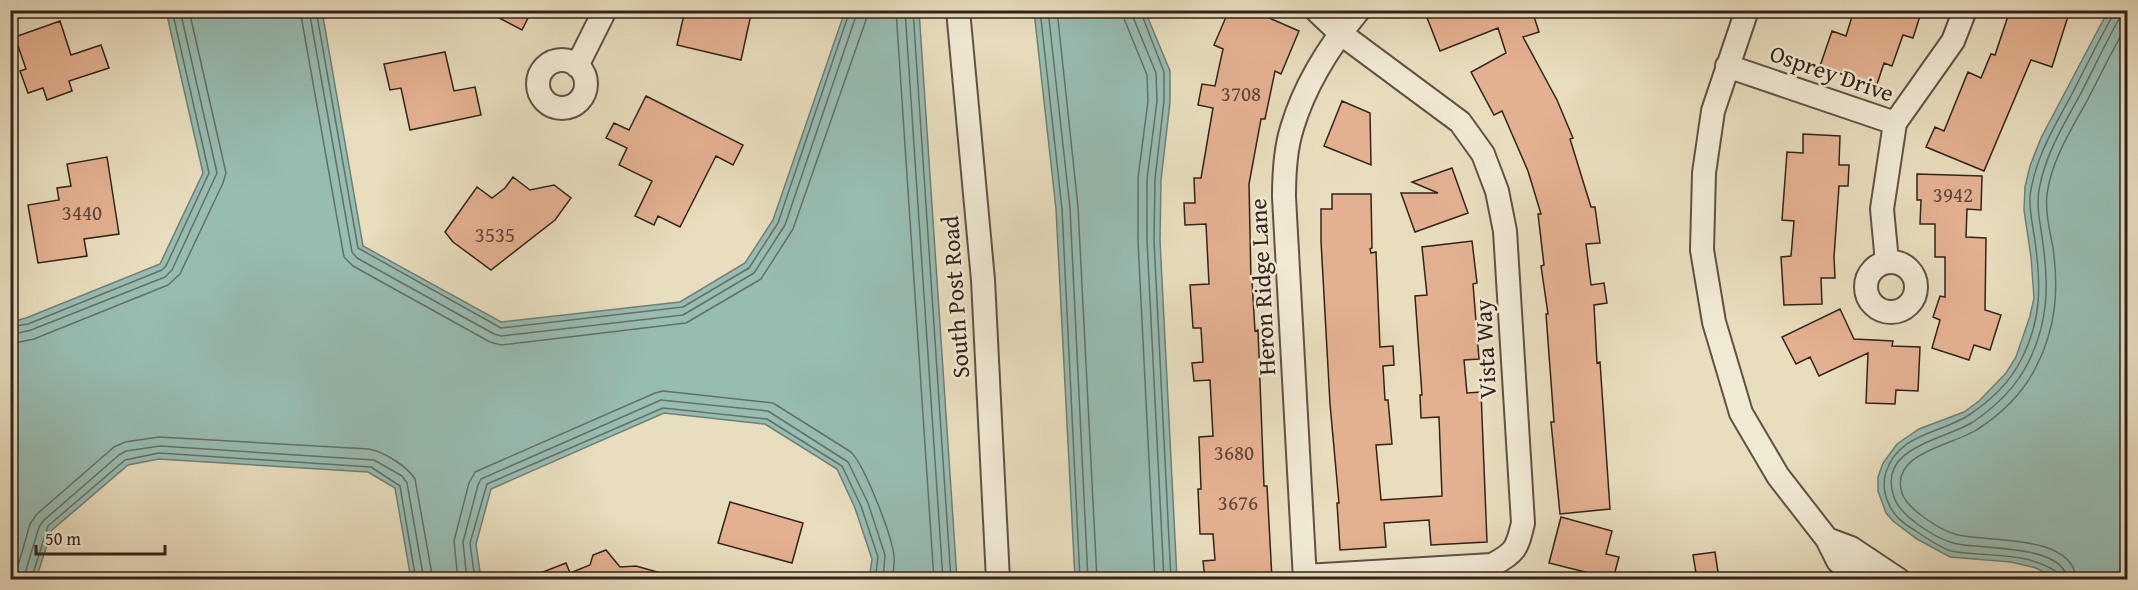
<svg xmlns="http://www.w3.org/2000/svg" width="2138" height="590" font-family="'Gentium Book Plus',serif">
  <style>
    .water { fill: #97bcb1; stroke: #6f7f75; stroke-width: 1.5 }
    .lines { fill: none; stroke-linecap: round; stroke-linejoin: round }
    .shore { stroke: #647066; stroke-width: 1.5 }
    .building { fill: #e4b190; stroke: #32231b; stroke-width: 1.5 }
    .minor-casing { stroke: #605244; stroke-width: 26 }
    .minor { stroke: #f0e9d4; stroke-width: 22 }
    .labels { text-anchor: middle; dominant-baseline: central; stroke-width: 5; stroke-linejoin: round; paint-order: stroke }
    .number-label { font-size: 21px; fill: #5e4638 }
    .street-label { font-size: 24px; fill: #32231b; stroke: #f0e9d4 }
  </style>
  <rect width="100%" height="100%" fill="#e8ddbd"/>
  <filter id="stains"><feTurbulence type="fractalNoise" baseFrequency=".00333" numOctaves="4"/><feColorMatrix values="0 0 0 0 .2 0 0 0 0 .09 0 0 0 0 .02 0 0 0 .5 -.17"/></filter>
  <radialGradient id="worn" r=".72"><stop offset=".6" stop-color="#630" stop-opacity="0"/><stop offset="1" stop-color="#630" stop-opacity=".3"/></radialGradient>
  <path class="water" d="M166 11H322L363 246 501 322 680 302 745 263 773 220 845 11H919L957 579H869L872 559 855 508 837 469 765 424 664 413 491 489 476 544 481 579H411L395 488 368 472 159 459 128 465 52 530 36 579H11V322L26 318 160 264 203 173Z
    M1034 11H1145L1170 71V102L1161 180 1160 240 1177 579H1075L1056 209Z
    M2108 11H2128L2127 579H2057L2036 568 2011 562 1950 557 1917 539 1893 521 1886 513 1878 491V477L1883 463 1897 444 1919 429 1964 412 1979 401 2006 373 2016 357 2030 316 2034 298 2031 257 2024 210 2025 187 2030 166 2041 138Z"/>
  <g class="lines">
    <path class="shore" d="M300 10 344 257 353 266 490 342 501 345 686 323 761 279 793 229 866 20 867 10
      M309 10 352 252 357 258 494 334 501 336 683 315 754 273 785 225 858 10
      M316 10 358 248 501 328 683 307 749 268 778 223 850 10
      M896 10 934 580
      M905 10 943 580
      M913 10 951 580
      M1040 10 1062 209 1080 580
      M1048 10 1070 208 1088 580
      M1057 10 1078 207 1097 580
      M1123 10 1125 21 1147 75 1148 101 1138 178V241L1155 580
      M1132 10 1133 17 1156 73 1157 101 1147 179V240L1164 580
      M1140 10 1164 72V101L1155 179 1154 240 1171 580
      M10 327 28 324 162 270 166 266 209 173 172 10
      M10 335 31 330 165 277 172 270 217 173 180 10
      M10 344 34 339 168 285 180 274 223 183 226 173 189 10
      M14 580 30 524 37 514 114 447 125 442 159 437 369 449C384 452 407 466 415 479L433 580
      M23 580 39 527 43 521 119 455 126 451 160 446 374 460 402 476 407 483 424 580
      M31 580 48 526 125 460 159 453 371 467 400 486 416 580
      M458 580 454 541 469 483 475 472 655 393 663 391 773 403 851 452C865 466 892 536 894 556 895 564 893 572 892 580
      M467 580 463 542 478 485 481 479 661 400 768 411 848 462 868 503 885 555 883 580
      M475 580 470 543 487 484 663 408 767 419 842 466 861 506 878 557 875 580
      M2059 580 2057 572C2033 556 2005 556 1978 554 1970 553 1960 553 1951 551 1939 547 1926 538 1916 531 1904 524 1893 516 1888 502 1884 493 1883 482 1886 472 1899 433 1940 434 1969 415 1990 401 2010 382 2021 360 2042 319 2041 285 2035 241 2033 226 2029 211 2030 196 2035 157 2055 126 2073 92 2086 66 2099 40 2113 15V10
      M2067 580C2065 543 1977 550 1953 543 1935 538 1900 516 1894 497 1876 447 1945 440 1973 422 1995 407 2016 387 2028 363 2048 323 2049 288 2043 244 2041 226 2036 208 2039 190 2045 155 2063 126 2080 95 2093 70 2105 44 2119 19L2121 10
      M2076 580C2075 534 1988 542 1958 535 1941 531 1907 509 1902 493 1889 452 1955 445 1978 429 2001 414 2023 393 2036 367 2056 328 2059 290 2053 248 2050 231 2045 212 2047 194 2052 159 2071 130 2088 99 2101 73 2114 48 2128 22"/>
  </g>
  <path class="building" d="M484 10H532L522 30Z
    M685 10H752L741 60 677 45Z
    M1229 10H1251L1299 31 1281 74 1275 71 1265 119H1261L1249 184 1251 281H1252L1255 331 1258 330 1264 486H1267L1272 579H1205L1203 561 1215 560 1213 534H1200L1198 489H1201L1199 437 1213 436 1210 380 1194 381 1192 363 1203 362 1201 328H1193L1190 285 1209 284 1206 224 1185 225 1184 203H1195L1194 178H1201L1213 108 1198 105 1202 84 1215 86 1223 49 1214 45Z
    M1424 10H1532L1539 32 1523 37 1557 100 1573 138 1570 139 1591 207H1595L1600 243 1586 244 1591 285 1604 283 1607 303 1594 305 1597 363 1600 362 1610 509 1560 514 1551 422H1554L1546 314H1548L1541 266 1544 265 1538 214H1541L1528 171 1502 111 1494 115 1471 72 1506 53 1498 28 1440 51Z
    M1854 10H1904L1920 16 1913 38 1903 35 1892 66 1884 63 1876 87 1820 66 1832 31 1846 36Z
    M2010 10H2070L2052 67 2031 60 1984 171 1926 147 1935 127 1944 131 1968 72 1981 78 1991 54 1995 55Z
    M60 21 71 55 101 45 109 68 69 81 72 91 47 100 43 88 28 93 20 71 26 69 15 37Z
    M445 52 454 91 475 87 481 115 410 130 401 88 390 90 384 64Z
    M646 96 743 145 733 165 716 156 680 227 658 216 654 225 635 216 652 181 619 165 627 148 606 138 614 123 629 130Z
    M1342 101 1370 113 1371 165 1324 146Z
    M1803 134 1840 136 1839 165H1849L1848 186H1839L1834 257 1835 278H1821L1822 304 1784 305 1781 257 1791 256 1794 221 1782 220 1787 152 1803 153Z
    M107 157 119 234 84 239 87 256 38 263 28 205 59 200 57 188 71 186 67 164Z
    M1452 168 1468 213 1415 232 1401 193H1438L1412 182Z
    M1917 174 1982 176 1981 210 1967 209 1966 237 1986 238 1985 310 2001 315 1990 350 1974 345 1969 360 1932 348 1940 320 1933 317 1940 296 1945 297V257H1935V224H1920L1921 200H1917Z
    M513 177 530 190 554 185 571 198 555 220 491 270 453 242 445 232 477 187 492 198 505 188Z
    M1332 194H1371L1372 248 1370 249 1371 253 1376 252 1380 347 1393 346 1394 365 1383 366 1385 400H1388L1392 444 1376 445 1381 500 1442 496 1439 417 1421 418 1420 395H1422L1415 296 1427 295 1422 247 1472 241 1477 283 1473 284 1479 359 1464 360 1467 393 1481 392 1487 542 1431 545 1429 520 1384 523 1386 547 1340 550 1337 503H1339L1330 404 1321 241V209H1332Z
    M1840 309 1854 339 1893 341 1892 346 1920 347 1918 391 1896 390 1895 404 1866 403 1868 353 1819 376 1810 357 1796 364 1782 337Z
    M730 502 803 523 792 563 718 543Z
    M1561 517 1612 531 1606 554 1619 557 1613 579 1549 563Z
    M606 550 620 567 636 566 668 575V579H525L566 563 570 573 590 565 593 555Z
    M1715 552 1719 579H1697L1693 555Z"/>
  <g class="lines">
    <defs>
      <path id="minor" d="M958 10 983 280 998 580
        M1747 10 1713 111 1704 173 1702 250 1714 322 1741 413 1778 476 1827 539 1838 561 1859 580
        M538 84a24 24 0 1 1 48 0a24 24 0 1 1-48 0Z
        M577 66 605 10
        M1727 66 1895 123
        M1887 262 1882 209 1895 123 1953 41 1965 10
        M1866 287a25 25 0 1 1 50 0a25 25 0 1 1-50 0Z
        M1827 539 1851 548 1899 580
        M1305 576 1492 565C1515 553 1517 549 1523 523L1505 231 1497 191 1483 154 1460 122 1340 33 1316 10
        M1305 580 1284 197C1284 174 1285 150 1292 128 1305 84 1330 45 1359 10"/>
    </defs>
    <use href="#minor" class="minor-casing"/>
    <use href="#minor" class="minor"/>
  </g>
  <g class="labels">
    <g class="number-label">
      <text x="1241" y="93">3708</text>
      <text x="1953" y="194">3942</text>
      <text x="82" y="212">3440</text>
      <text x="495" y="234">3535</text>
      <text x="1234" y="452">3680</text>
      <text x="1238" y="502">3676</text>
    </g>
    <g class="street-label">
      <text transform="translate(1832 73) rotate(19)">Osprey Drive</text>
      <text transform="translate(1262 287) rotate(-93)">Heron Ridge Lane</text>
      <text transform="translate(955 297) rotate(-94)">South Post Road</text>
      <text transform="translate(1485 349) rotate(-93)">Vista Way</text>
    </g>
  </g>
  <rect width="2138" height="590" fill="none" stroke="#e8ddbd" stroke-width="36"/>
  <rect x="12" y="12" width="2114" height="566" fill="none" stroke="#32231b" stroke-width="3"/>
  <rect x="18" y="18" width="2102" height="554" fill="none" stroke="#32231b" stroke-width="1.5"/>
  <path d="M36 545v9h129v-9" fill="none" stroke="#32231b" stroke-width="3"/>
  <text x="45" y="545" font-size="18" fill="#32231b" stroke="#f0e9d4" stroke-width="4.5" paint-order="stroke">50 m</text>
  <rect width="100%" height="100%" filter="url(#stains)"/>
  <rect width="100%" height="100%" fill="url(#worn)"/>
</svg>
